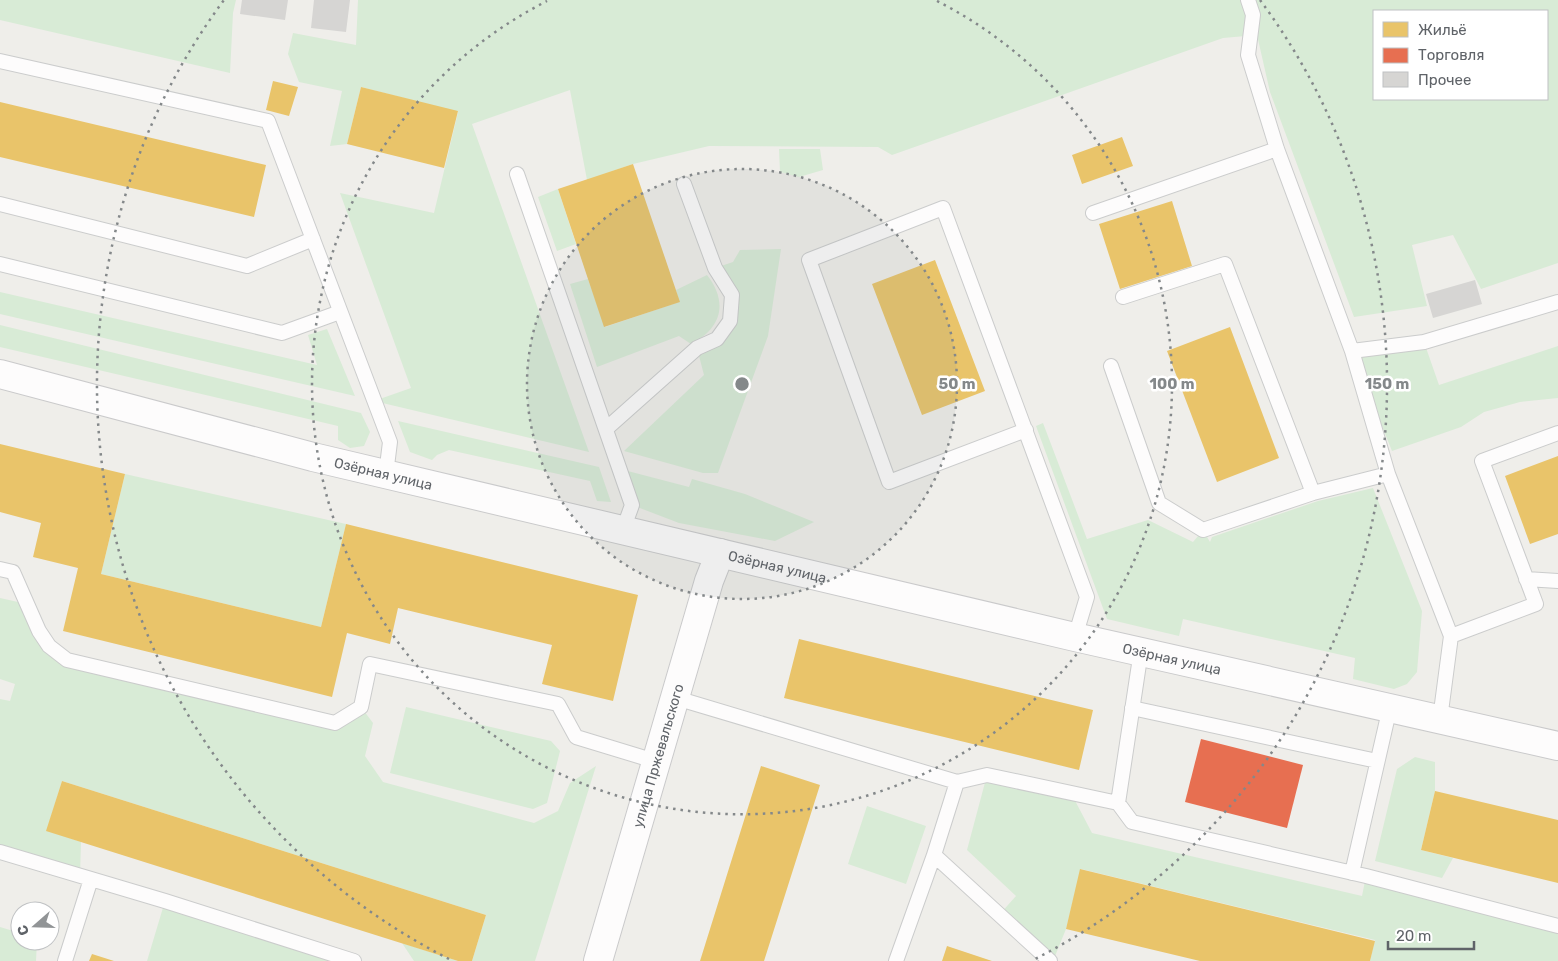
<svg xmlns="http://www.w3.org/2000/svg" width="1558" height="961" font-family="Rubik,sans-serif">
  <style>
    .green { fill: #d8ebd6; fill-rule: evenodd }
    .homes { fill: #e9c46a }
    .shops { fill: #e76f51 }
    .building { fill: #d6d5d3 }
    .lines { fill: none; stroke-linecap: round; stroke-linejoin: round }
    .lane-casing { stroke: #cbcccc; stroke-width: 16 }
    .secondary-casing { stroke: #cacacb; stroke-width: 30 }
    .lane { stroke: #fdfcfc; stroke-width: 14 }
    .secondary { stroke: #fdfcfc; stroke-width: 28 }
    .ring { fill: none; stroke: #84888a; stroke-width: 2.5; stroke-dasharray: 2.5 5 }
    .labels { text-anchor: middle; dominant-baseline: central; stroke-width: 5; stroke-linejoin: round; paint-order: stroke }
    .street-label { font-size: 14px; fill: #5f6368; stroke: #fff }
    .centre { fill: #84888a; stroke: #fff; stroke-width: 2.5 }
    .ring-label { font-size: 15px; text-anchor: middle; font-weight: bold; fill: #84888a; stroke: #fff; stroke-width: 5; stroke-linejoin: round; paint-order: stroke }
  </style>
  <rect width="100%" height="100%" fill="#efeeea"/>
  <path class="green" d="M0 0H236L233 13 230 73 0 20Z
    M358 0H1558V263L1481 289 1453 235 1412 245 1427 306 1354 317 1270 92 1257 35 1223 38 892 155 878 147 709 146 633 164 587 180 570 90 472 124 589 452 374 401 411 388 340 193 434 213 458 112 361 87 347 144 330 146 342 91 299 82 288 54 293 33 356 45ZM1374 11H1547V99H1374Z
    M779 149H820L823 170 799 177 780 172Z
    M558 189 576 244 557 251 538 197Z
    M781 249 768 336 718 473H703L624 451 704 375 697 348 717 339 732 295 715 268 733 262 740 250Z
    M707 275C729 303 721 329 691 344L679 336 597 367 570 284 588 279 605 327 679 302 676 290Z
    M0 292 317 365 308 335 327 329 355 396 0 314Z
    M0 325 361 413 370 432 364 446 350 448 338 440V426L0 347Z
    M1424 342 1439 385 1558 346V398L1520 402 1484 412 1461 427 1392 451 1352 351Z
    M398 421 599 467 611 502 597 501 590 481 449 450 437 455 432 460 410 452Z
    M1043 423 1087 539 1148 520 1193 542 1203 530 1210 542 1212 537 1318 501 1373 488 1422 611 1417 672 1407 684 1394 689 1353 679 1355 658 1183 619 1179 636 1107 619 1036 426Z
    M620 469 689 487 692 479 745 494 814 522 775 541 679 523 632 505Z
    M125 474 346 524 321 627 101 574Z
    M0 598 27 604 67 660 335 723 361 707 373 723 365 756 383 782 534 823 558 811 570 783 596 766 535 961H472L486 915 62 781 47 830 81 842 80 876 0 852V699L10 701 15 684 0 679Z
    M406 707 551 741 560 751 547 803 533 809 390 773Z
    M1415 757 1435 762V791L1421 850 1453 858 1442 878 1375 861 1397 769Z
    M987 775 1071 793 1092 833 1362 896 1366 876 1558 926V961H1370L1375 940 1081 869 1066 929 1053 961 999 915 1016 896 967 850Z
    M867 806 926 826 906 884 848 864Z
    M165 901 354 961H147Z
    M0 927 20 933V941H37L36 961H0Z
    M402 943 458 961H414Z"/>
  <path class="homes" d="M273 81 298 87 289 116 266 110Z
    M361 87 458 111 444 168 347 144Z
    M0 102 266 165 254 217 0 157Z
    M1122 137 1133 166 1082 184 1072 155Z
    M633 164 680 302 604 327 558 189Z
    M1172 201 1192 266 1120 289 1099 224Z
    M935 260 985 391 922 415 872 284Z
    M1230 327 1279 458 1217 482 1167 351Z
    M0 444 125 474 101 574 321 627 346 524 638 595 613 701 542 684 552 645 398 608 390 644 347 633 332 697 63 631 78 568 33 557 41 523 0 512Z
    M1558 456V534L1530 544 1505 476Z
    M799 639 1093 710 1079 770 784 698Z
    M761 766 820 785 764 961H700Z
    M62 781 486 915 472 961H458L46 831Z
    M1435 791 1558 820V883L1421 850Z
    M1080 869 1375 941 1370 961H1200L1066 929Z
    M947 946 992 961H942Z
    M92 954 114 961H89Z"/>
  <path class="shops" d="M1201 739 1303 765 1287 828 1185 802Z"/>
  <path class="building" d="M242 0H288L285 20 240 14Z
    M314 0H350L346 32 311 28Z
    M1475 280 1482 304 1433 318 1426 294Z"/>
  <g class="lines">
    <defs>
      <path id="lane" d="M1248 0 1253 15 1248 55 1277 149 1352 351
        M0 61 268 121 390 442 386 474
        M517 174 632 505 623 530
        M0 204 247 266 313 239
        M1093 213 1277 149
        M0 264 282 333 340 312
        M1123 297 1225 264 1313 493
        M1111 366 1159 503 1203 530 1313 493 1388 474
        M606 429 697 348 717 339 730 321 732 295 715 268 684 184
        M1026 430 889 482 809 260 943 208 1087 597 1075 637
        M0 569 13 572 39 631 49 646 67 660 335 723 361 707 370 664 558 704 576 737 658 762
        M1526 579 1558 581
        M1451 636 1536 604 1482 461 1558 433
        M676 698 957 782 934 855 1050 961
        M1132 708 1377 761
        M1440 719 1451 636 1388 474 1352 351 1424 342 1558 302
        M957 782 987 775 1118 803 1132 822 1366 876 1558 926
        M1118 803 1141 651
        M0 852 165 901 354 961
        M1352 873 1390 707
        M65 961 91 879
        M896 961 934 855"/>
      <g id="secondary">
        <path id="s1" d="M0 374 313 457 1075 637 1558 746"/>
        <path id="s2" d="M598 961 709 581 720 553"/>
      </g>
    </defs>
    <use href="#lane" class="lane-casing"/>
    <use href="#secondary" class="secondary-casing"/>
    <use href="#lane" class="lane"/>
    <use href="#secondary" class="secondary"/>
  </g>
  <circle cx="742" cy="384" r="215" fill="#84888a" fill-opacity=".12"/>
  <g class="ring">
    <circle cx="742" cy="384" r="215"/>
    <path d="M937 1A430 430 0 1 1 547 1"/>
    <path d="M449 959A645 645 0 0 1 224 0M1260 0A645 645 0 0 1 1035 959"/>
  </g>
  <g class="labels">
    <g class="street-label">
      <text stroke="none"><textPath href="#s1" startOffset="396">Озёрная улица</textPath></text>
      <text stroke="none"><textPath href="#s1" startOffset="801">Озёрная улица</textPath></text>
      <text stroke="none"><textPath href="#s1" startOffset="1206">Озёрная улица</textPath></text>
      <text stroke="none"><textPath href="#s2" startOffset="214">улица Пржевальского</textPath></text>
    </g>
  </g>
  <circle cx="742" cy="384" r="8" class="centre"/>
  <g class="ring-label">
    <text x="957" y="389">50 m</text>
    <text x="1172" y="389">100 m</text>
    <text x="1387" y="389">150 m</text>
  </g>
  <rect x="1373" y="10" width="175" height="90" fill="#ffffff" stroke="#bfc1c3"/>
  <rect x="1383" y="22" width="25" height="15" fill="#e9c46a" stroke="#bfc1c3"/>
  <text x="1418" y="35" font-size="15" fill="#5f6368">Жильё</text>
  <rect x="1383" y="48" width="25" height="15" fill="#e76f51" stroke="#bfc1c3"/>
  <text x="1418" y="60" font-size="15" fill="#5f6368">Торговля</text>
  <rect x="1383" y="72" width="25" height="15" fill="#d6d5d3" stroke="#bfc1c3"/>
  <text x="1418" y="85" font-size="15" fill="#5f6368">Прочее</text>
  <g transform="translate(35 926) rotate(250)"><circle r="24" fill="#ffffff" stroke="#bfc1c3"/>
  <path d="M0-4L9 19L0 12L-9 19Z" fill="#919496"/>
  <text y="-8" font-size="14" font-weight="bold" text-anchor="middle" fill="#5f6368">С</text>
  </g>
  <path d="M1388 941v8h86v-8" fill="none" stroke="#5f6368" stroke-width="2.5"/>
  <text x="1396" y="941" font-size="15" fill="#5f6368" stroke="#ffffff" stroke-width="4" paint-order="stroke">20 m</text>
</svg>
